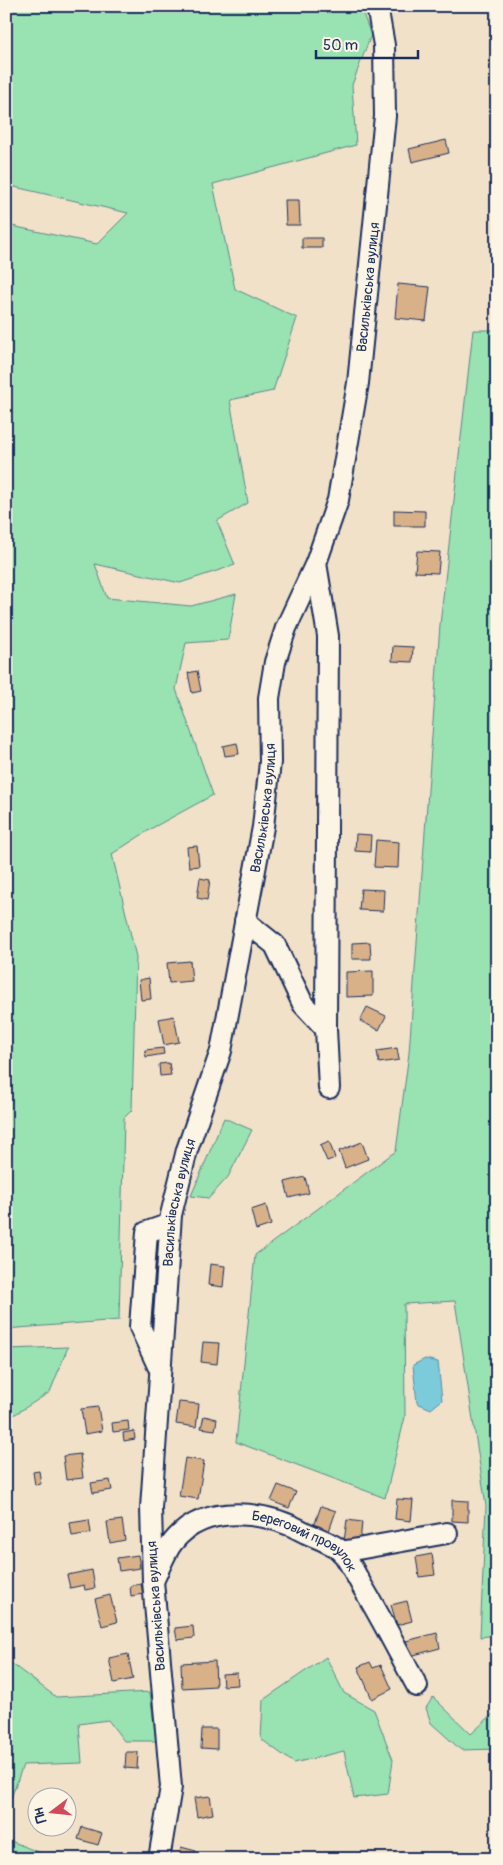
<svg xmlns="http://www.w3.org/2000/svg" width="503" height="1865" font-family="Pangolin,sans-serif">
  <style>
    .green { fill: #99e2b2; stroke: #5a8888 }
    .water { fill: #7ccbda; stroke: #558da8 }
    .building { fill: #d8b189; stroke: #1b2f5e }
    .lines { fill: none; stroke-linecap: round; stroke-linejoin: round }
    .minor-casing { stroke: #1b2f5e; stroke-width: 24 }
    .minor { stroke: #fcf5e5; stroke-width: 20 }
    .labels { text-anchor: middle; dominant-baseline: central; stroke-width: 5; stroke-linejoin: round; paint-order: stroke }
    .street-label { font-size: 14px; fill: #1b2f5e; stroke: #fcf5e5 }
  </style>
  <rect width="100%" height="100%" fill="#f1e1c9"/>
  <filter id="ink" filterUnits="userSpaceOnUse"><feTurbulence type="fractalNoise" baseFrequency=".02" numOctaves="2"/><feDisplacementMap in="SourceGraphic" scale="10" xChannelSelector="R" yChannelSelector="G"/><feConvolveMatrix kernelMatrix="1 2 1 2 8 2 1 2 1" color-interpolation-filters="sRGB"/></filter>
  <g filter="url(#ink)">
    <path class="green" d="M6 6H360L371 35 352 85 356 145 213 184 235 289 297 318 273 391 230 400 248 503 217 521 235 565 180 583 95 564 107 598 191 606 236 594 228 640 186 643 176 689 213 795 154 827 112 854 136 957 132 1110 124 1118 119 1320 6 1329V200L7 225 97 244 128 213 6 185Z
      M473 330H497V723L494 842 497 981V1635L480 1637 486 1506 455 1301 404 1304 405 1417 385 1498 236 1442 255 1255 396 1151 409 1053 440 625Z
      M224 1118 252 1130 228 1177 209 1198 191 1196Z
      M68 1347 50 1392 6 1420V1349Z
      M6 1653 8 1661 56 1697 150 1692 156 1741H124L108 1720 79 1724 82 1763 23 1765 6 1812Z
      M326 1657 344 1693 374 1710 393 1760 388 1794 354 1798 344 1751 294 1763 261 1739 263 1700Z
      M433 1697 471 1734 497 1710V1749L461 1750 431 1723 426 1708Z
      M6 1839 55 1859H6Z"/>
    <path class="water" d="M425 1359 438 1362 442 1400 431 1409 417 1403 413 1365Z"/>
    <path class="building" d="M446 140 449 153 412 162 409 149Z
      M285 200H299L300 225H286Z
      M302 238H322V248H302Z
      M398 284 430 287 426 321 395 318Z
      M394 510 425 511V526H394Z
      M417 551 440 552 438 573 415 572Z
      M393 646 413 647 412 662 392 661Z
      M197 671 201 691 192 693 188 673Z
      M237 743 239 754 225 756 223 746Z
      M356 834 371 835 370 852 355 851Z
      M376 840 399 842 398 868 374 867Z
      M197 846 199 866 189 867 187 847Z
      M200 878 210 880 207 900 197 898Z
      M361 889 384 890 383 911 359 910Z
      M370 942 371 959H352V943Z
      M190 961 192 981 169 983 167 963Z
      M373 971V996L346 997V972Z
      M149 978 151 999 141 1000 139 980Z
      M367 1007 386 1016 379 1030 360 1021Z
      M174 1016 179 1042 164 1045 159 1019Z
      M163 1048 164 1054 146 1057 145 1050Z
      M397 1048 399 1060 379 1063 377 1051Z
      M169 1063 171 1075 160 1076 159 1064Z
      M329 1141 335 1158 327 1161 320 1145Z
      M362 1142 368 1159 345 1168 339 1151Z
      M305 1177 309 1193 289 1198 285 1182Z
      M266 1205 271 1225 256 1230 251 1210Z
      M210 1264 225 1266 223 1287 208 1285Z
      M203 1342 219 1343 217 1364 201 1362Z
      M179 1402 199 1404 196 1427 176 1424Z
      M98 1407 102 1431 85 1434 81 1409Z
      M204 1416 217 1419 215 1430 201 1428Z
      M128 1421 129 1430 113 1432 112 1423Z
      M134 1431 135 1439 124 1441 123 1433Z
      M80 1454 83 1478 66 1480 63 1456Z
      M185 1458 204 1461 198 1499 179 1496Z
      M39 1471 41 1484 35 1485 33 1472Z
      M110 1480 112 1490 93 1493 91 1483Z
      M278 1485 296 1492 289 1508 271 1501Z
      M397 1499 413 1500 411 1521 395 1519Z
      M452 1500 468 1501V1522L452 1521Z
      M321 1506 336 1511 329 1531 314 1526Z
      M89 1520 91 1533 72 1536 70 1523Z
      M122 1520 125 1540 110 1543 107 1522Z
      M347 1520 362 1522 360 1543 344 1541Z
      M432 1554 435 1575 419 1577 416 1557Z
      M138 1555 140 1568 119 1571 117 1558Z
      M92 1570 95 1588 85 1590 84 1585 70 1588 67 1575Z
      M141 1584 143 1594 131 1596 130 1586Z
      M110 1595 117 1622 102 1626 95 1599Z
      M407 1601 412 1621 397 1625 391 1605Z
      M193 1626 194 1638 177 1640 175 1628Z
      M437 1633 440 1648 410 1656 406 1641Z
      M128 1654 133 1679 114 1683 109 1658Z
      M215 1661 216 1686 182 1688 181 1663Z
      M370 1662 373 1668 381 1665 392 1689 372 1699 358 1667Z
      M237 1673 238 1685 223 1686 222 1674Z
      M202 1729H217V1749L201 1748Z
      M126 1752H138L137 1769 125 1768Z
      M210 1796 213 1814 197 1817 194 1798Z
      M82 1827 102 1833 98 1845 78 1839Z
      M181 1847 196 1851 194 1859H179Z
      M116 1853 132 1857V1859H114Z"/>
    <g class="lines">
      <defs>
        <g id="minor">
          <path d="M316 563 328 636 326 1029 329 1088"/>
          <path d="M245 921 275 945 303 1004 326 1029"/>
          <path d="M158 1366 140 1327 147 1232 170 1224"/>
          <path d="M341 1552 447 1533"/>
          <path id="s1" d="M154 1579C160 1567 165 1552 173 1542 205 1502 267 1511 306 1533 317 1538 335 1544 343 1553 350 1563 356 1575 362 1586 382 1619 399 1653 417 1686"/>
          <path id="s2" d="M159 1859 171 1787 153 1581 151 1508 171 1215 187 1150 221 1051 263 827 270 762 269 698 275 662 286 628 316 563 338 500 358 383 385 116 384 45 377 6"/>
        </g>
      </defs>
      <use href="#minor" class="minor-casing"/>
      <use href="#minor" class="minor"/>
    </g>
  </g>
  <g class="labels">
    <g class="street-label">
      <text stroke="none"><textPath href="#s2" startOffset="1601">Васильківська вулиця</textPath></text>
      <text stroke="none"><textPath href="#s2" startOffset="1065">Васильківська вулиця</textPath></text>
      <text stroke="none"><textPath href="#s2" startOffset="660">Васильківська вулиця</textPath></text>
      <text stroke="none"><textPath href="#s1" startOffset="189">Береговий провулок</textPath></text>
      <text transform="translate(156 1606) rotate(-94)">Васильківська вулиця</text>
    </g>
  </g>
  <rect width="503" height="1865" fill="none" stroke="#fcf5e5" stroke-width="25"/>
  <rect x="12" y="12" width="478" height="1840" fill="none" stroke="#1b2f5e" stroke-width="2" filter="url(#ink)"/>
  <g transform="translate(52 1812) rotate(254)"><circle r="24" fill="#fcf5e5" stroke="#a2a6af"/>
  <path d="M0-4L9 19L0 12L-9 19Z" fill="#d1495b"/>
  <text y="-8" font-size="14" font-weight="bold" text-anchor="middle" fill="#1b2f5e">Пн</text>
  </g>
  <path d="M316 50v8h102v-8" fill="none" stroke="#1b2f5e" stroke-width="2.5"/>
  <text x="323" y="50" font-size="15" fill="#1b2f5e" stroke="#fcf5e5" stroke-width="4" paint-order="stroke">50 m</text>
</svg>
